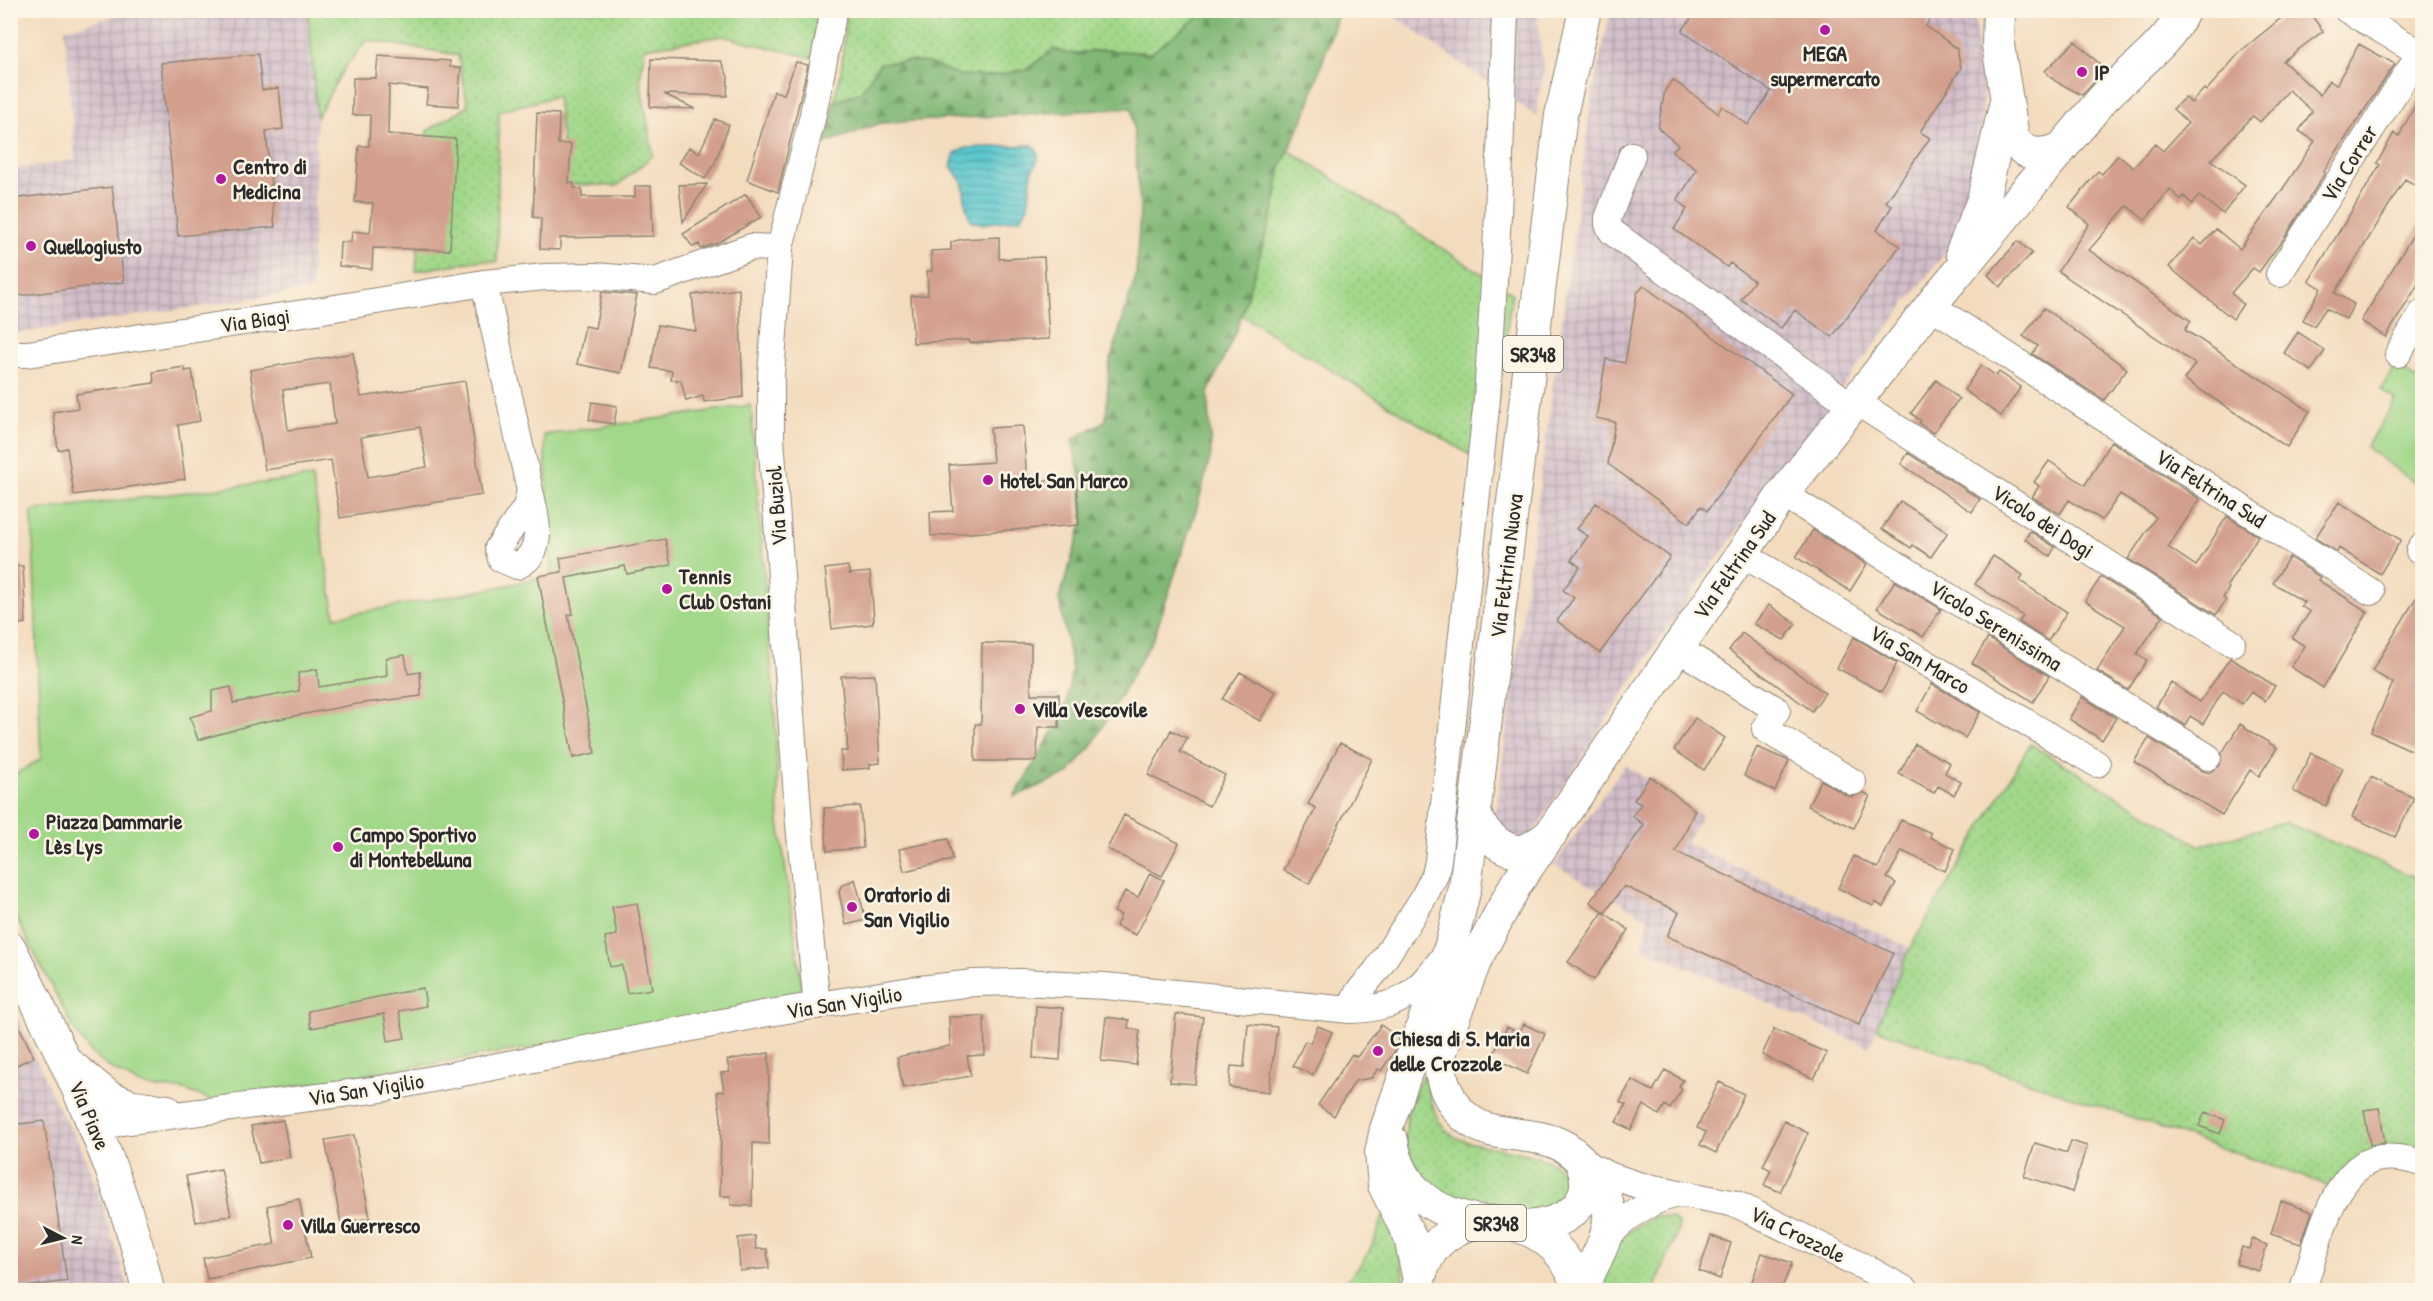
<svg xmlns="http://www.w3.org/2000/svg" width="2433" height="1301" font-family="'Patrick Hand',sans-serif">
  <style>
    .industrial { fill: url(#industrial-grid) }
    .grass { fill: url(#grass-dots); stroke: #66825a; stroke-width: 1.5 }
    .forest { fill: url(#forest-firs); stroke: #567250; stroke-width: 1.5 }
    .park { fill: #a2d88a; stroke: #66825a; stroke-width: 1.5 }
    .water { fill: url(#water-rules); stroke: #42797c; stroke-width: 1.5 }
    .building { fill: #d39f8d; fill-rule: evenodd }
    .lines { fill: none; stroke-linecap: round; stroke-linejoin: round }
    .minor-casing { stroke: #8f8474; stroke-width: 28 }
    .major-casing { stroke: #8f8474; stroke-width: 34 }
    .minor { stroke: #fff; stroke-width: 26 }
    .major { stroke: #fff; stroke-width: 32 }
    .poi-dot { fill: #b5179e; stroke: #fcf5e5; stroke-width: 2 }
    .labels { text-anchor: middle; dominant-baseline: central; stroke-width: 5; stroke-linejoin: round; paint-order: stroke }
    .shield { fill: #fcf5e5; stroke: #6a6863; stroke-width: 1.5 }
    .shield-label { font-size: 21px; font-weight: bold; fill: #2b2b2b }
    .poi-label { font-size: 22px; font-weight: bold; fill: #2b2b2b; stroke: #fcf5e5; text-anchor: start }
    .street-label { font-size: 22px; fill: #2b2b2b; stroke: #fcf5e5 }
  </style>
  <defs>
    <pattern id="industrial-grid" width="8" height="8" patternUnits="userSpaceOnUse" patternTransform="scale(1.5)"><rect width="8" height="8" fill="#d1bdc9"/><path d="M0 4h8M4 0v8" fill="none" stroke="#aa9aa3"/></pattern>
    <pattern id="grass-dots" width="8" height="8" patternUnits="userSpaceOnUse" patternTransform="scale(1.5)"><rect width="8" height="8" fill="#a2d88a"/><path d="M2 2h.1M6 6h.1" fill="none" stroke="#8cba77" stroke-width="1.8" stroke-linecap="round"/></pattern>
    <pattern id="forest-firs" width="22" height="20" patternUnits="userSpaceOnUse" patternTransform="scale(1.5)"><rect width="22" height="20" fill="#81b876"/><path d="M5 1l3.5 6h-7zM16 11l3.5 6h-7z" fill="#6a9661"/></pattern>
    <pattern id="water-rules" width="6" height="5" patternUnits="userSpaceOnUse" patternTransform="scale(1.5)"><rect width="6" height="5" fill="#5ac7ce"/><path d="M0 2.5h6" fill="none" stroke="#4ba2a7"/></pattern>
  </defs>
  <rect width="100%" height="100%" fill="#fcf5e5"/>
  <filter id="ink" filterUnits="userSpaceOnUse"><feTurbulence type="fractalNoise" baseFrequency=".0167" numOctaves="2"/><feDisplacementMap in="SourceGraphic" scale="12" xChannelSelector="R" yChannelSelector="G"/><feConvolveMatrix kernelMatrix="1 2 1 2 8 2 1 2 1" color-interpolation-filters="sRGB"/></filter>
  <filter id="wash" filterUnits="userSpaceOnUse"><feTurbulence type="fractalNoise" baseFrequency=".008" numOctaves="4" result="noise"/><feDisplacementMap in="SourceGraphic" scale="24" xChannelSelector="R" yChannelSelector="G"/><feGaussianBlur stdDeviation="1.35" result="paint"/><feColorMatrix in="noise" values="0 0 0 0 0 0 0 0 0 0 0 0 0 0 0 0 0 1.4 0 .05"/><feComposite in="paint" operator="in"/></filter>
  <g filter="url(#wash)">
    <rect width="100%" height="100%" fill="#f3dcbe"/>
    <path class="industrial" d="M136 11H308L317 117 311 290 11 334V170L75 160 65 29Z
      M1387 11H1540L1538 21 1543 72 1536 116Z
      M1611 11H1973L1983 81 1982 127 1959 234 1835 397 1697 586 1656 644 1528 840 1493 834 1593 89Z
      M1625 765 1702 815 1685 843 1910 948 1869 1047 1643 948 1648 918 1554 865Z
      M10 1000 57 1106 80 1145 98 1191 129 1290H11Z"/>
    <path class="grass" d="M308 11H818L813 58 722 36 645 48 640 78 653 155 617 186 567 184 557 96 499 111 497 262 481 260 416 271 427 131 468 106 458 55 367 40 344 68 317 117Z
      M847 11H1206L1151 53 1103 50 1069 54 1054 49 1025 70 991 76 959 75 928 63 912 61 880 63 861 92 834 102 841 72Z
      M1288 150 1512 293 1488 466 1241 315 1273 212 1281 166Z
      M2030 744 2200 846 2284 822 2422 880V1165L2393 1160 2330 1186 1876 1029 1910 948Z
      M1423 1074C1432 1095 1431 1120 1452 1135 1479 1155 1589 1144 1563 1201L1544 1215 1488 1210 1430 1192 1405 1143 1407 1114Z
      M1383 1216 1391 1217 1404 1275 1400 1290H1336C1360 1271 1375 1245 1383 1216Z
      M1654 1216 1671 1218 1679 1224 1677 1233 1654 1290H1591L1618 1238Z"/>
    <path class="forest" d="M1206 11H1339L1307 110 1281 166 1273 212 1237 329 1208 393 1211 454 1198 504 1154 637 1091 747 1068 774 1014 797 1065 712 1072 669 1059 599 1083 522 1079 472 1072 440 1106 420 1109 365 1136 276 1140 209 1132 108 881 123 826 143 834 102 861 92 880 63 912 61 928 63 959 75 991 76 1025 70 1054 49 1069 54 1103 50 1151 53Z"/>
    <path class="park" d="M2395 365 2422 383V488L2366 447 2396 400 2381 390Z
      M751 405 775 716 779 821 804 1003 211 1100 182 1089 153 1088 137 1083 107 1066 92 1054 75 1031 11 908V777L41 759 32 511 312 477 335 617 485 590 552 575 544 435Z"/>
    <path class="water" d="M1033 145 1038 153V160L1032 171 1028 206 1021 218 983 224 971 221 966 207 963 184 951 166 955 153 966 148Z"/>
    <g id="blocks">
      <path class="building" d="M1697 10H1935L1926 26 1957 49 1961 68 1920 132 1930 138 1886 202 1892 206 1877 230 1900 246 1832 337 1795 310 1781 328 1741 299 1754 281 1730 263 1727 267 1674 229 1687 209 1677 200 1697 170 1672 151 1678 145 1658 128 1665 90 1673 80 1718 113 1722 106 1748 125 1771 91 1682 31Z
        M2291 10H2304L2312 16 2323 31 2283 61 2320 95 2329 80 2336 85 2359 44 2395 64 2323 172 2325 173 2287 234 2259 272 2253 268 2231 293 2243 304 2233 319 2169 267 2194 238 2202 245 2216 229 2240 249 2280 193 2315 141 2299 131 2312 111 2289 90 2260 122 2253 116 2211 160 2245 185 2223 214 2199 196 2192 204 2184 196 2181 200 2170 189 2145 220 2127 206 2089 250 2191 321 2185 330 2310 411 2287 447 2184 379 2195 364 2058 271 2089 224 2069 207 2098 171 2102 174 2118 155 2133 168 2155 144 2163 151 2188 123 2173 109 2185 97 2191 103 2204 89 2206 91 2242 50Z
        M2075 41 2106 70 2082 95 2055 81 2045 71Z
        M258 54 262 90 279 88 283 129 266 131 275 227 178 236 161 63Z
        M378 56 450 61V67L461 68 458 106 426 104 428 89 389 85 388 134 456 139 450 250 373 248 372 269 339 266 340 242H351L352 231 370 233 373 203 355 202 359 146H369L370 115H352L353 78H376Z
        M651 59 721 61 728 77 727 96 664 94 695 109 650 107Z
        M796 62 808 65 778 192 747 180 774 91 784 94Z
        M2422 92V189L2405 179 2335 293 2354 304 2346 319 2326 308 2314 326 2303 320 2321 288 2309 281 2380 165 2377 163 2394 133 2399 136Z
        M537 113 559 114 558 144H571L569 183H574V188L582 189V197H635V186H651L653 236 560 238V250L540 249 541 218 533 217Z
        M715 119 729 125 715 163 705 179 679 163 689 147 699 153Z
        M707 184 683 222 679 185Z
        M112 187 124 282 10 297V199Z
        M746 194 761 217 719 242 701 249 699 244 693 247 683 234Z
        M2422 220V278L2386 337 2361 321Z
        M999 237V259L1044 257 1049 339 970 343 969 340 913 343 911 296 928 295 927 271H932L931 251 951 250V242L963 239Z
        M2018 241 2032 253 2000 287 1988 275Z
        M1644 286 1792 394 1707 511 1701 506 1689 523 1608 464 1615 422 1596 418 1606 359 1625 363 1637 293Z
        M739 289 743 397 704 402 703 396 686 401 681 380H671L672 371 651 368 658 325 696 331 692 295Z
        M602 292 637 295 621 373 577 364 585 326 595 328Z
        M2044 308 2127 369 2104 400 2032 354 2038 346 2023 336Z
        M2298 332 2325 351 2311 371 2284 353Z
        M353 353 361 397 465 381 482 495 340 518 331 460 265 470 250 370ZM330 384 335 424 288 430 283 390ZM420 427 427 467 368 477 361 437Z
        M1981 365 1996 376 1999 372 2021 387 2001 416 1964 390Z
        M185 367V371L192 370 200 421 178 425 185 479 74 495 67 448 58 450 53 412 78 408 76 394 154 383 153 372Z
        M1936 380 1959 399 1933 433 1919 423 1921 421 1911 413Z
        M592 402 617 406 614 424 589 420Z
        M1023 426 1027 482 1076 478 1079 525 931 536 930 512 953 511 949 465 993 462 990 428Z
        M2111 441 2200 499 2168 547 2196 566 2227 516 2258 536 2227 586 2229 588 2223 598 2226 600 2216 615 2128 559 2156 517 2120 494 2102 520 2069 500 2060 514 2032 497 2039 486 2034 482 2049 461 2085 485Z
        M1908 453 1980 499 1972 512 1901 464Z
        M1900 501 1948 532 1931 557 1913 545 1911 548 1882 529Z
        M2339 502 2401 540 2380 574 2339 548 2337 552 2315 538Z
        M1596 503 1670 557 1600 653 1557 621 1574 598 1563 590 1580 567 1571 560 1588 536 1577 529Z
        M1813 530 1867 564 1850 591 1796 557Z
        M2030 531 2055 547 2050 556 2025 539Z
        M665 539 671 565 627 574 625 566 566 578 573 614 568 615 595 753 573 758 538 576 562 572 560 558Z
        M1993 556 2023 575 2020 581 2067 612 2048 641 2019 622 2023 616 1975 584Z
        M2289 557 2320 577 2318 580 2368 612 2323 688 2291 667 2305 646 2292 638 2310 612 2301 606 2304 602 2273 583Z
        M10 566H23L26 623 10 625Z
        M848 566 849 574 870 572 874 619 872 624 832 629 825 569Z
        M2101 577 2163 616 2137 654 2147 660 2128 690 2097 671 2125 626 2085 601Z
        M1895 581 1941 609 1923 637 1877 608Z
        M2422 588V755L2371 732 2393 683 2372 671Z
        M1769 605 1796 624 1784 640 1754 624Z
        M1742 633 1825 693 1812 711 1729 650Z
        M1854 637 1897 663 1882 692 1837 668Z
        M1988 638 2049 676 2033 702 1972 663Z
        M982 643 1031 644V694H1059V727H1038L1037 761H975V724H981Z
        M405 655 408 674 420 672 421 696 357 704 258 723 198 740 190 717 212 711V691L231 687 233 703 299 691 298 673 317 669 319 687 387 676 386 658Z
        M2230 658 2275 686 2265 701 2251 692 2242 704 2223 691 2203 724 2190 716 2185 725 2156 707 2171 682 2200 702Z
        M1240 672 1276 692 1260 721 1222 699Z
        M875 675 880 763 870 764V768L842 770 841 751H848L841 676Z
        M1932 684 1980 712 1965 738 1917 711Z
        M2082 697 2116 718 2102 740 2069 719Z
        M1695 718 1725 738 1704 770 1674 750Z
        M2240 724 2277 748 2259 776 2250 770 2222 815 2134 762 2149 738 2200 770 2209 773 2220 765 2222 753Z
        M1171 730 1187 738 1180 752 1225 775 1209 806 1148 775Z
        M1340 743 1372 759 1309 884 1283 870 1316 808 1308 804Z
        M1915 744 1950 763 1945 773 1961 782 1954 795 1938 786 1934 793 1899 774Z
        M1757 747 1789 761 1775 791 1744 776Z
        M2311 753 2343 768 2326 806 2293 791Z
        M1650 776 1695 810 1676 852 1893 953 1859 1025 1667 936 1679 912 1624 886 1605 913 1590 902 1644 825 1632 816 1641 804 1634 800Z
        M2371 777 2414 798 2395 837 2352 817Z
        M1821 780 1846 795 1853 797 1863 792 1870 796 1854 828 1808 806Z
        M860 806 863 848 827 851 824 808Z
        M1124 815 1179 843 1162 876 1107 849Z
        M1901 820 1931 833 1930 837 1955 849 1945 871 1902 851 1887 878 1896 883 1883 907 1875 902 1873 906 1838 888 1854 856 1878 868Z
        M948 839 953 860 904 871 899 849Z
        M1150 873 1164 880 1136 935 1116 926 1121 915 1114 912 1125 891 1138 897Z
        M855 879 866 920 846 925 839 892 841 886Z
        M637 903 652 989 627 993 622 965 610 967 605 937 617 935 612 907Z
        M1603 912 1629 930 1594 980 1568 962Z
        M423 988 426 1006 399 1011 405 1038 388 1041 384 1014 311 1028 308 1011Z
        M1036 1006 1063 1008 1060 1060 1033 1058Z
        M10 1008 34 1057 10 1068Z
        M1176 1014 1203 1017 1195 1084 1170 1082Z
        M984 1016 985 1055 967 1056 971 1076 903 1088 897 1057 950 1046 949 1017Z
        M1106 1017 1129 1020 1128 1028 1140 1030 1136 1065 1101 1061Z
        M1248 1024 1277 1027 1269 1092 1229 1087 1231 1066 1244 1067Z
        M1524 1024 1545 1034 1527 1074 1492 1057 1507 1027 1519 1033Z
        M1381 1025 1399 1039 1395 1051 1381 1071 1378 1069 1371 1078 1355 1081 1334 1116 1318 1105 1352 1054 1357 1057Z
        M1318 1026 1332 1032 1313 1075 1293 1066 1305 1041 1310 1043Z
        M1774 1029 1827 1053 1814 1079 1762 1055Z
        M769 1053V1144L753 1143 752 1206 731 1205V1196H720L721 1117 717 1092 724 1091 721 1073 730 1072 727 1060Z
        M1665 1070 1683 1080 1679 1087 1682 1089 1670 1109 1665 1105 1659 1115 1644 1105 1631 1130 1616 1122 1626 1105 1620 1102 1632 1080 1653 1091Z
        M1719 1082 1744 1094 1716 1153 1700 1145 1706 1132 1697 1128Z
        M2379 1108 2385 1143 2370 1145 2364 1110Z
        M2205 1112 2225 1120 2220 1134 2199 1126Z
        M283 1120 290 1157 259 1163 251 1126Z
        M44 1121 67 1281 10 1289V1125Z
        M1784 1121 1808 1133 1780 1192 1764 1185 1771 1170 1763 1166Z
        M354 1135 370 1218 341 1223 325 1140Z
        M2071 1141 2087 1146 2072 1192 2024 1176 2035 1143 2067 1153Z
        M221 1169 231 1215 196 1222 186 1176Z
        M299 1199 311 1258 207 1279 203 1258 275 1244 267 1206Z
        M2281 1201 2312 1212 2301 1244 2271 1234Z
        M755 1236 756 1249H767L769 1268 740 1271 738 1238Z
        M1711 1236 1731 1243 1720 1279 1699 1271Z
        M2252 1239 2267 1245 2259 1271 2236 1264 2242 1247 2249 1249Z
        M1762 1253 1792 1263 1781 1290H1749Z"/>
    </g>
  </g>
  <g filter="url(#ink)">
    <use href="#blocks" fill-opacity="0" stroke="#8f8474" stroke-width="1.5"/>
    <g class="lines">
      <defs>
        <path id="minor" d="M2347 10 2422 54
          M1632 155 1608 218V224L1612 232 1851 405
          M2279 274 2420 53
          M484 283 530 491C536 516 547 553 517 566L501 559 498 548 526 507 530 491
          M1930 305 2371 592
          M10 354H27L317 311 484 283 545 277 595 276 655 281 751 247 780 248
          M2398 354 2422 313
          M1855 401 2232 643
          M1783 494 2208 757
          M2419 551 2422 546
          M1742 554 2097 764
          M1677 648 1777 710 1765 729 1853 782
          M817 1006 799 824 771 438V375L780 248 812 119 834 10
          M1350 1010 1356 995 1377 970 1422 900 1435 875 1438 861 1487 399 1498 215 1505 10
          M65 1057 110 1094 130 1102
          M94 1122C106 1090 142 1106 168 1108
          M97 1129 121 1122 381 1089 763 1014 911 990 974 983 1020 982 1105 986 1350 1010C1394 1009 1415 996 1441 960
          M1583 1162 1606 1174 1638 1185 1736 1204 1866 1268 1906 1290
          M1603 1241C1623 1220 1651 1198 1680 1194
          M2303 1290C2316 1251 2332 1164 2381 1158 2396 1156 2409 1159 2422 1163"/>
        <path id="major" d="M1999 10 1998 45 2013 138C2025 158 2042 156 2062 148
          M1962 252 1983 200 2006 101
          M1475 812C1480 831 1504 856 1526 850 1534 847 1543 840 1551 834
          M10 948C65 1059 121 1169 148 1290
          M1392 1141C1401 1193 1436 1214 1484 1222
          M1521 1227C1561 1227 1602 1205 1580 1159
          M1419 1280 1410 1237 1384 1185 1381 1153 1386 1129 1451 945 1465 888 1561 115 1585 10
          M1418 1284C1422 1266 1431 1247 1446 1236 1493 1201 1569 1234 1577 1290
          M1582 1290C1590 1267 1608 1243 1609 1218 1610 1204 1604 1192 1596 1180 1587 1167 1576 1152 1561 1145 1539 1134 1513 1136 1490 1130 1455 1120 1437 1085 1441 1051L1476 959 1516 884 1783 494 1939 295 2101 101C2127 72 2169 45 2184 10"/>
      </defs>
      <use href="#minor" class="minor-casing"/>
      <use href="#major" class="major-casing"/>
      <use href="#minor" class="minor"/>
      <use href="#major" class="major"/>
    </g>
  </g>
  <g class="poi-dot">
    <circle cx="1825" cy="30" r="6"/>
    <circle cx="2082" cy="72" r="6"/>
    <circle cx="221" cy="179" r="6"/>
    <circle cx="31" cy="246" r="6"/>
    <circle cx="988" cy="480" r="6"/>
    <circle cx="667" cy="589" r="6"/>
    <circle cx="1020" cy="709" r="6"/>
    <circle cx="34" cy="834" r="6"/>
    <circle cx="338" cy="847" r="6"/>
    <circle cx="852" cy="907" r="6"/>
    <circle cx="1378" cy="1051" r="6"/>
    <circle cx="288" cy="1225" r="6"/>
  </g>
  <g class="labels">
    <g class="shield">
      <rect x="1503" y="336" width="60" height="36" rx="4.5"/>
      <rect x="1466" y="1205" width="60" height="36" rx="4.5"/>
    </g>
    <g class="shield-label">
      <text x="1533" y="354">SR348</text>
      <text x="1496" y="1223">SR348</text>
    </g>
    <g class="poi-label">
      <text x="1825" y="53" text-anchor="middle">MEGA<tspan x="1825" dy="25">supermercato</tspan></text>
      <text x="2094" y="72">IP</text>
      <text x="233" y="166">Centro di<tspan x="233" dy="25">Medicina</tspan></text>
      <text x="43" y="246">Quellogiusto</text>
      <text x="1000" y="480">Hotel San Marco</text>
      <text x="679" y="576">Tennis<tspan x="679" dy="25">Club Ostani</tspan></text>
      <text x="1032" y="709">Villa Vescovile</text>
      <text x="46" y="821">Piazza Dammarie<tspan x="46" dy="25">Lès Lys</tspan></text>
      <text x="350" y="834">Campo Sportivo<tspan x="350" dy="25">di Montebelluna</tspan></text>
      <text x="864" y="894">Oratorio di<tspan x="864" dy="25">San Vigilio</tspan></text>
      <text x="1390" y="1038">Chiesa di S. Maria<tspan x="1390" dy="25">delle Crozzole</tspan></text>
      <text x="300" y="1225">Villa Guerresco</text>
    </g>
    <g class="street-label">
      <text transform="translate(2349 163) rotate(-58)">Via Correr</text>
      <text transform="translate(255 320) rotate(-8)">Via Biagi</text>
      <text transform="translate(2211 488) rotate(33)">Via Feltrina Sud</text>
      <text transform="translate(776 506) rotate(-94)">Via Buziol</text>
      <text transform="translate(2043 521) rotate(33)">Vicolo dei Dogi</text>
      <text transform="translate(1734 565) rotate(-55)">Via Feltrina Sud</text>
      <text transform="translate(1506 566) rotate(-83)">Via Feltrina Nuova</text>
      <text transform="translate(1996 625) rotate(32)">Vicolo Serenissima</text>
      <text transform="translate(1920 659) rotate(31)">Via San Marco</text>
      <text transform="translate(844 1002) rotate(-9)">Via San Vigilio</text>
      <text transform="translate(366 1089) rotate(-9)">Via San Vigilio</text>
      <text transform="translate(90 1115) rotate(67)">Via Piave</text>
      <text transform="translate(1798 1234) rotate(26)">Via Crozzole</text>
    </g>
  </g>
  <rect width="2433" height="1301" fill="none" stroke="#fcf5e5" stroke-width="36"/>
  <g transform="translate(63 1238) rotate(97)" stroke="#fcf5e5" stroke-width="4.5" paint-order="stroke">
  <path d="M0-4.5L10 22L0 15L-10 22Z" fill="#2b2b2b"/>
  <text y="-9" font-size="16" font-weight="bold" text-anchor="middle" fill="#2b2b2b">N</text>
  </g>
</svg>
